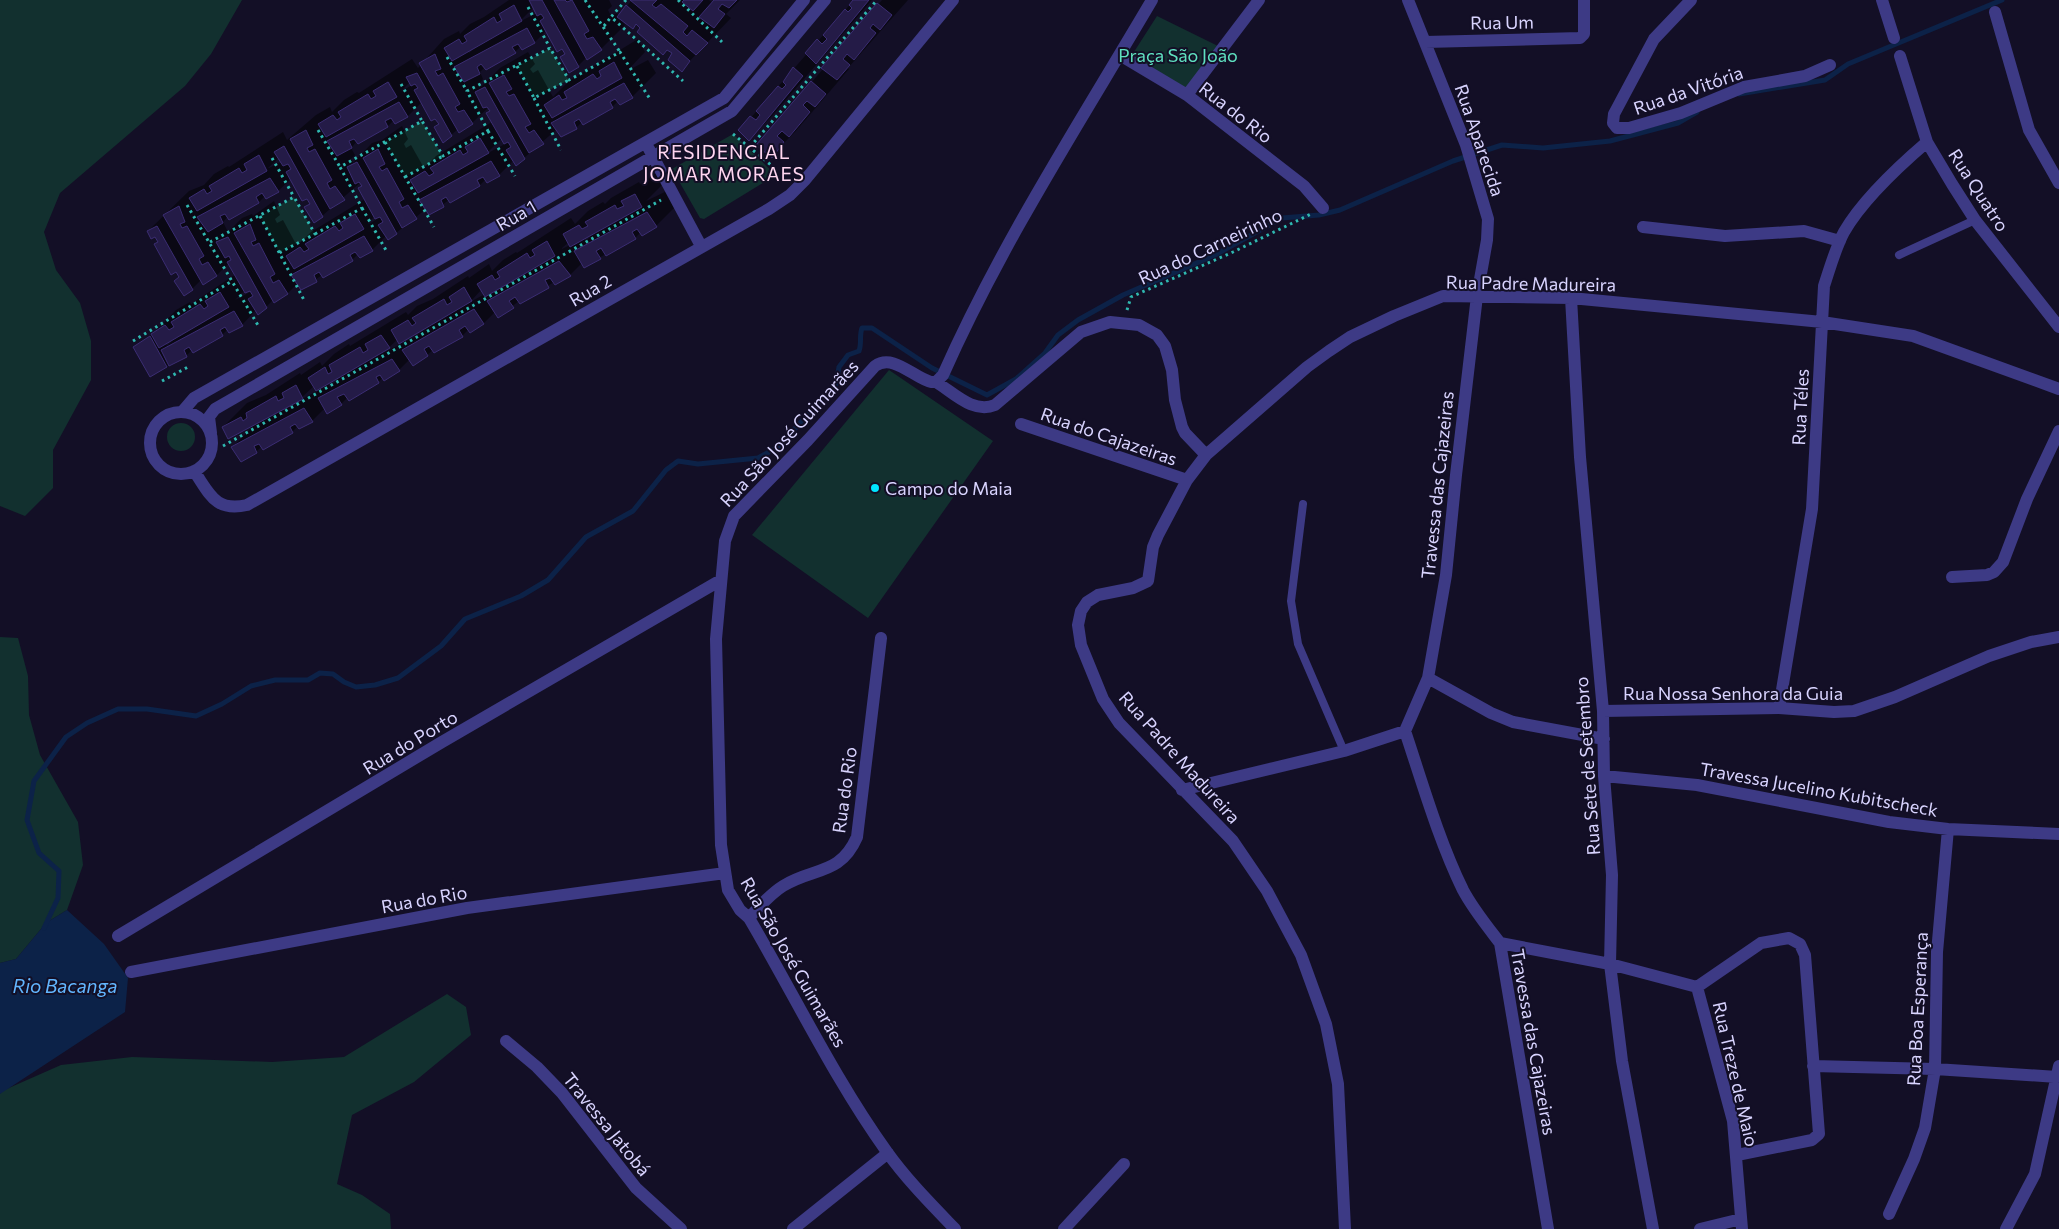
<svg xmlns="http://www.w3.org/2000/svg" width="2059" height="1229" font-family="Commissioner,sans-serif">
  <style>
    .green { fill: #12302f }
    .water { fill: #0c2248 }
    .shadow { fill: #0007; fill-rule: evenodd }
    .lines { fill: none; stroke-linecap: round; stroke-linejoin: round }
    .stream { stroke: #0c2248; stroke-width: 5 }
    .building { fill: #241b47; stroke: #3b2d73 }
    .path { stroke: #2fb8b0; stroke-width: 3; stroke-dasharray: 2.5 4; stroke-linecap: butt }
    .lane { stroke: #3d3a85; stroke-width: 8 }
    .street { stroke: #3d3a85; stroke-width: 12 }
    .poi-dot { fill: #00e5ff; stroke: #130f26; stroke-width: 2 }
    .labels { text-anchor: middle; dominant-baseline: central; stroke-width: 4; stroke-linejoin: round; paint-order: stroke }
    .street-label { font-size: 18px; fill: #d9d4ff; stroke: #130f26 }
    .park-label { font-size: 18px; fill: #5fe0c0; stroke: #130f26 }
    .poi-label { font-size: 18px; fill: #d9d4ff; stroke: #130f26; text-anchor: start }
    .neighbourhood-label { font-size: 19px; letter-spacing: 1px; fill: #ffd6f0; stroke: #130f26 }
    .water-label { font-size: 19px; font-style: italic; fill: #62b6ff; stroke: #130f26 }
  </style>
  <rect width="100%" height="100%" fill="#130f26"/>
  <path class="green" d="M0 0H242L211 54 185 86 60 193 44 232 56 270 80 303 91 341V380L53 450V488L25 516 0 506Z
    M1157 16 1218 46 1186 89 1132 55Z
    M550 48 569 80 534 98 517 66Z
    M422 121 443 156 405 177 385 142Z
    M733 134 776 175 704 219 700 218 672 169Z
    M294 197 315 234 279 253 260 216Z
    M889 370 993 441 868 618 752 535Z
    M167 437a14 14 0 1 1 28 0a14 14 0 1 1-28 0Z
    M0 637 18 638 28 676 29 715 40 755 78 822 83 865 67 910 46 923 16 959 0 963Z
    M447 994 466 1007 471 1035 414 1082 352 1115 337 1184 362 1195 390 1214 391 1229H0V1094L2 1091 61 1065 132 1057 272 1062 344 1057Z"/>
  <path class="water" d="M67 910 104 944 128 978 125 1012 0 1094V963L16 959 46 923Z"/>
  <path class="shadow" d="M509 0H609L612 6 608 10 611 16 617 13 619 16 632 0H709L713 3 715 0H740L726 14 731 18 681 70 674 53 668 49 663 54 637 23 633 28 621 19 625 25 601 49 587 57 578 66 561 57 566 53 547 30 535 42 523 48 521 46 515 52 485 67 480 72 483 79 479 84 481 87 500 68 528 52 535 64 530 69 533 73 538 70 553 97 569 81 638 39 645 52 627 71 648 60 656 73 632 97 618 101 612 107 582 122 576 128 557 129 524 158 514 160 499 175 487 181 486 179 480 185 451 202 449 200 429 214 426 209 396 233 386 236 372 250 358 254 352 260 322 275 302 289 298 283 288 293 273 300 266 307 256 310 242 325 228 329 222 335 192 350 186 356 150 375 135 347 156 331 176 310 190 302 191 304 236 274 229 263 217 275 203 284 201 280 192 289 156 244 159 241 155 236 148 231 189 191 204 185 214 174 228 166 229 167 283 132 287 140 316 115 330 107 332 112 344 100 357 92 359 93 412 59 418 68 444 39 459 31 460 34 470 24 484 17ZM534 7 537 13 521 21V20ZM476 47 469 53 468 50ZM389 81 396 94 394 95 387 83ZM410 82 412 85 402 91H401ZM422 102 440 123 435 127 451 135 458 129 459 132 472 123 489 107 492 122 436 156 424 168 411 145 406 148 404 144 408 139 402 126 382 140 372 143 353 163 351 159 355 155 351 148 357 141 388 126 394 120 408 116ZM502 138 505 144 488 153H487ZM279 158 281 162 269 168H268ZM291 179 310 203 306 207 322 216 361 182 365 199 311 232 297 246 283 220 277 223 275 219 280 215 274 201 253 216 252 214 242 218 228 232 223 222 228 216 230 218 259 202 265 196 278 191ZM375 216 377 219 369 224 368 223ZM245 290 252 291 235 300ZM175 338 167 346 165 342Z
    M854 0H872L773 115 749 139 740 130Z
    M882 0H908L848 68 849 69 795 132 771 156 758 145Z
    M659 171 665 182 646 201 671 189 680 202 656 226 641 232 635 238 584 266 582 263 570 275 554 282 521 303 519 301 499 316 496 311 484 323 469 329 462 336 435 352 433 350 427 355 410 359 399 370 384 379 383 378 378 382 348 397 341 404 325 408 312 421 298 426 292 432 262 446 256 452 233 447 256 423 223 427 247 403 266 395 300 373 301 375 320 362 322 366 334 354 349 344 350 346 406 312 408 315 417 306 433 299 468 276 469 278 489 264 492 271 503 260 516 252 517 253 571 218 575 224 588 211 603 202 605 204 611 198 639 182 640 184ZM593 234 586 241 584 238ZM569 242 570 245 562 249V248ZM482 289 485 294 472 301H471ZM425 328 417 336 406 341 405 339ZM398 339 401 344 385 352V351ZM341 376 330 387 327 383ZM314 386 317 391 302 399 301 398Z"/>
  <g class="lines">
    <path class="stream" d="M1739 94 1825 80 1848 64 2002 0
      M44 928 58 898 59 871 39 853 27 820 34 781 66 737 87 723 118 709H147L196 716 222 704 251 686 275 680H308L320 673 333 674 344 682 356 687 375 685 398 678 441 646 465 619 521 596 548 580 586 537 633 511 666 470 678 461 698 464 758 458 778 447 836 384 839 367 848 355 859 351C862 343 859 336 862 328H872L932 368 987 395 1016 379 1045 353 1058 335 1078 320 1123 295 1215 255 1282 218 1319 215 1340 210 1453 161 1502 145 1543 148 1610 141 1678 123 1697 112"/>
  </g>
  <path class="building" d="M529 0H542L579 67 569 73 560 57 565 54 562 49 557 52 540 21 544 18 541 14 537 16Z
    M554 0H565L567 2 572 0 589 31 584 34 587 39 593 37 602 50 587 60Z
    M630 0H657L652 5 656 8 661 4 688 26 683 32 687 36 692 30 708 43 696 55Z
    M684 0H703L693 11 682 2Z
    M714 0H737L729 8 722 4 718 9 725 14 714 28 699 17Z
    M853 0H869L816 64 805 53 817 39 822 44 827 39 823 35 845 9 848 12 852 8 849 5Z
    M877 3 892 15 880 30 873 24 870 28 876 33 854 60 847 54 843 59 850 65 837 80 821 68Z
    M514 5 522 21 452 61 444 48 459 39 462 44 467 41 464 36 494 17 497 23 502 20 499 14Z
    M626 5 690 61 682 72 668 60 672 53 667 50 663 55 637 32 640 28 636 24 633 29 617 17Z
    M527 28 535 43 522 50 518 44 512 47 516 53 486 70 481 64 477 67 480 74 464 82 454 67Z
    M435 54 441 69 435 71 438 76 443 73 460 104 455 107 458 112 464 110 473 124 459 133 419 63Z
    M614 62 622 78 552 118 544 105 559 95 562 100 567 98 564 92 593 74 597 79 601 76 599 71Z
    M793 67 803 76 749 141 738 130 750 116 756 120 760 115 756 111 778 86 782 89 786 85 783 82Z
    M417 73 452 136 443 143 434 127 439 124 435 119 431 121 414 90 418 88 415 84 411 86 406 77Z
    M504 75 512 89 506 92 509 96 514 94 531 124 525 127 529 133 534 130 544 144 529 153 489 83Z
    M811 81 826 94 815 107 807 101 803 105 810 112 789 137 782 131 777 136 784 142 772 158 756 145Z
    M388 82 397 97 326 137 318 124 333 115 337 120 341 117 338 112 368 94 371 99 376 96 373 91Z
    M624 83 633 98 620 105 615 99 610 102 613 108 583 125 579 119 574 122 577 129 561 137 551 123Z
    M485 87 525 159 516 166 506 150 511 147 508 142 504 144 486 113 490 111 487 107 483 108 475 92Z
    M399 102 408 117 395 124 391 118 385 121 388 127 358 144 354 139 349 141 352 148 337 156 327 141Z
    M306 130 313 145 307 148 309 152 315 149 332 180 327 183 330 189 335 186 345 200 330 209 290 139Z
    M480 138 489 153 418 193 410 180 425 171 429 176 434 173 430 168 460 150 463 155 468 152 465 147Z
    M284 146 323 217 314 223 304 207 310 204 307 199 302 201 286 172 291 169 288 164 283 166 274 152Z
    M378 149 385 164 379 167 382 171 387 168 404 199 399 202 402 208 408 205 417 219 402 228 363 158Z
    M259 155 267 171 197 211 189 198 204 189 207 194 212 191 209 186 239 168 242 173 247 170 244 164Z
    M491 161 500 176 487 183 483 177 477 180 480 186 450 203 446 197 441 200 444 207 429 215 419 200Z
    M357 162 397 234 388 240 378 225 383 222 380 217 375 219 358 188 362 186 359 182 355 184 347 167Z
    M270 178 279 192 266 199 262 193 256 197 259 203 229 220 225 214 220 216 223 223 208 232 197 217Z
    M635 194 642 207 570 247 563 234 579 225 582 229 588 226 585 222 615 205 617 209 624 206 621 201Z
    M179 206 185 222 180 224 182 228 187 226 204 256 199 259 202 265 208 262 217 276 203 285 163 215Z
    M647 212 657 227 642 236 637 229 632 232 636 239 606 256 601 248 596 251 601 259 584 268 574 251Z
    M355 214 364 229 294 269 286 256 300 247 304 252 309 249 305 244 335 226 339 231 343 228 340 223Z
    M250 224 256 240 251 242 253 246 259 243 275 274 270 277 273 283 279 280 288 294 274 303 234 233Z
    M157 226 193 290 184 296 174 281 179 277 176 272 171 275 154 244 158 242 155 237 151 239 147 231Z
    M364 236 373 251 360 258 355 252 350 255 353 261 323 278 319 272 314 275 317 282 301 290 291 275Z
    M228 237 267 308 258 315 248 299 253 296 250 291 245 293 227 262 231 260 229 256 225 258 216 242Z
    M547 241 555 256 485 297 477 284 492 275 495 280 500 277 497 272 527 253 530 258 535 255 532 250Z
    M559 261 571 276 555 285 550 278 545 280 549 288 520 304 515 297 509 301 514 308 498 318 487 301Z
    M464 287 472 301 399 344 391 330 408 320 412 326 416 323 412 318 444 299 447 305 452 302 449 297Z
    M220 292 229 307 159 348 151 334 165 325 169 330 174 327 171 322 200 304 204 309 208 306 205 301Z
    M474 309 484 324 470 333 465 326 459 330 463 337 434 353 429 346 424 349 428 356 413 366 402 350Z
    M234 311 243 326 229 333 225 327 220 330 223 336 193 353 189 347 184 350 187 357 169 366 161 350Z
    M381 335 390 348 316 391 308 378 325 367 328 374 332 372 329 365 360 347 363 353 368 350 365 344Z
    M150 336 167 367 150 377 133 347Z
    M392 359 400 371 384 381 380 375 376 377 379 383 349 401 344 394 337 397 342 405 327 414 318 398Z
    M296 385 303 399 228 439 222 427 241 417 243 421 247 418 246 413 276 396 278 401 284 398 282 393Z
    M304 408 313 422 299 429 295 424 290 427 293 433 263 450 259 444 254 446 257 453 241 462 231 447Z"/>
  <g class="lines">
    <path class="path" d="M585 0 620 52
      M626 0 611 17 683 81
      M678 0 722 42
      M528 7 550 48
      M604 26 611 17
      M447 57 467 91
      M517 66 534 98 569 80
      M401 84 422 121
      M534 98 561 150
      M318 130 340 167
      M488 131 515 176
      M733 134 771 165
      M385 142 434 227
      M750 147 877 0
      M272 158 294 197
      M405 177 443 156
      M187 205 259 327
      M362 208 387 252
      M260 216 304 300
      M315 234 362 208 340 167 422 121 443 156 488 131 467 91 550 48 569 80 620 52 650 99
      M210 242 294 197 315 234 279 253
      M1127 310 1131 297 1233 252 1311 214
      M133 341 232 281
      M162 381 188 367
      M223 446 661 200"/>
    <path class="lane" d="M1899 255 1975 220
      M1303 504 1291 601 1298 644 1344 751"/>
    <path class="street" d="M1408 0 1466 145 1488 219 1487 240 1477 296 1456 475 1446 575 1428 678 1405 731C1422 782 1439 841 1463 890 1473 909 1487 926 1500 943L1548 1229
      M1691 0 1654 39 1614 114 1613 123 1617 128H1629L1681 113 1744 87 1805 76 1830 65
      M1882 0 1894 38
      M1995 12 2029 130 2059 183
      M1425 42 1580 38 1584 34V0
      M1120 55 1187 95 1304 186 1323 208
      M1900 56 1927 142 1952 184 1975 220 2059 327
      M1187 95 1259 0
      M649 149 701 246
      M1643 227 1725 236 1804 231 1840 241
      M1571 298 1580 457 1603 711 1604 776 1612 875 1610 964 1622 1061 1653 1229
      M936 382C954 393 973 414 995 405L1081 332 1110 322 1139 325 1157 335 1165 346 1172 370 1175 400 1182 427 1185 433 1206 455
      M182 412 194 398 724 98 804 0
      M150 443a31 31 0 1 1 62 0a31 31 0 1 1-62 0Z
      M1021 424 1187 480
      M211 433 209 417 215 409 732 111 825 0
      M194 471C210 494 215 512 247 505L769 209 790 195 805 180 953 0
      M1952 577 1987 575 1994 572 2003 562 2027 499 2059 431
      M1428 678 1491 713 1513 722 1604 739
      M1779 708 1812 509 1824 286C1830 268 1835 249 1844 232 1863 199 1899 166 1927 142
      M1603 711 1779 708 1834 712 1854 711 1895 697 1989 656 2031 642 2059 637
      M1604 776 1697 785 1889 822 1948 829 2059 834
      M1182 790 1344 751 1405 731
      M749 918C759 907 770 894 783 886 813 867 840 876 857 837L881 638
      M118 936 442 742 721 580
      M1500 943 1610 964 1697 987 1761 943 1789 938 1800 944 1805 955 1819 1134 1812 1140 1737 1155
      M131 972 467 908 725 873
      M1697 987 1733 1121 1742 1229
      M506 1041 537 1067 562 1093 636 1188 681 1229
      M1813 1066 1935 1069 2057 1077
      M1889 1214 1914 1159 1925 1128 1935 1069 1937 952 1948 829
      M793 1229 888 1153
      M955 1229C932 1205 907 1180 887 1152 834 1078 795 996 749 918L740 910 728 890 721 845 716 639 725 541 734 516 808 440 875 366C893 353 914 378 931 382H936L943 375C1001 244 1079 124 1152 0
      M1064 1229 1124 1164
      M1345 1229 1338 1084 1326 1024 1301 955 1267 891 1233 841 1119 723 1103 699 1081 645 1078 625 1081 611 1087 602 1098 595 1133 588 1148 581 1153 547 1158 535 1187 480 1206 455 1307 367 1329 351 1350 337 1394 316 1443 296 1571 298 1822 322 1913 336 2059 389
      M1700 1229 1741 1219
      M2006 1229 2035 1174 2059 1066"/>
  </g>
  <circle class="poi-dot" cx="875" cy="488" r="5"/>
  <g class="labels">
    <g class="street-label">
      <text transform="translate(1502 22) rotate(-1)">Rua Um</text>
      <text transform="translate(1688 90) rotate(-19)">Rua da Vitória</text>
      <text transform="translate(1236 112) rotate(38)">Rua do Rio</text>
      <text transform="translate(1480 140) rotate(71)">Rua Aparecida</text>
      <text transform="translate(1979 190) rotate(57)">Rua Quatro</text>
      <text transform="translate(516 215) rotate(-30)">Rua 1</text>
      <text transform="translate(1210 246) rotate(-25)">Rua do Carneirinho</text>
      <text transform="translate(1531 283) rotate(1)">Rua Padre Madureira</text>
      <text transform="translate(590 290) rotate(-30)">Rua 2</text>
      <text transform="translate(1800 407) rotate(-87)">Rua Téles</text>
      <text transform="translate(789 433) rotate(-47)">Rua São José Guimarães</text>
      <text transform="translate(1109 436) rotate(19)">Rua do Cajazeiras</text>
      <text transform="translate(1437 485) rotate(-84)">Travessa das Cajazeiras</text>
      <text x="1733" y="693">Rua Nossa Senhora da Guia</text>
      <text transform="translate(410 742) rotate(-31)">Rua do Porto</text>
      <text transform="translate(1180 757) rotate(48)">Rua Padre Madureira</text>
      <text transform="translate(1587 766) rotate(-94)">Rua Sete de Setembro</text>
      <text transform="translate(1819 789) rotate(10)">Travessa Jucelino Kubitscheck</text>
      <text transform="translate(844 790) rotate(-82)">Rua do Rio</text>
      <text transform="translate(424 899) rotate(-10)">Rua do Rio</text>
      <text transform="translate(794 962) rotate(60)">Rua São José Guimarães</text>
      <text transform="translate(1917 1009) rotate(-87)">Rua Boa Esperança</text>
      <text transform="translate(1534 1042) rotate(80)">Travessa das Cajazeiras</text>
      <text transform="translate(1736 1074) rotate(77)">Rua Treze de Maio</text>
      <text transform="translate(607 1124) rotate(51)">Travessa Jatobá</text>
    </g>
    <g class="park-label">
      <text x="1178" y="55">Praça São João</text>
    </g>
    <g class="poi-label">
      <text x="885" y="488">Campo do Maia</text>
    </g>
    <g class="neighbourhood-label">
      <text x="724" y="151">RESIDENCIAL<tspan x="724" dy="22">JOMAR MORAES</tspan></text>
    </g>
    <g class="water-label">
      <text x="65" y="985">Rio Bacanga</text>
    </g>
  </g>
</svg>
